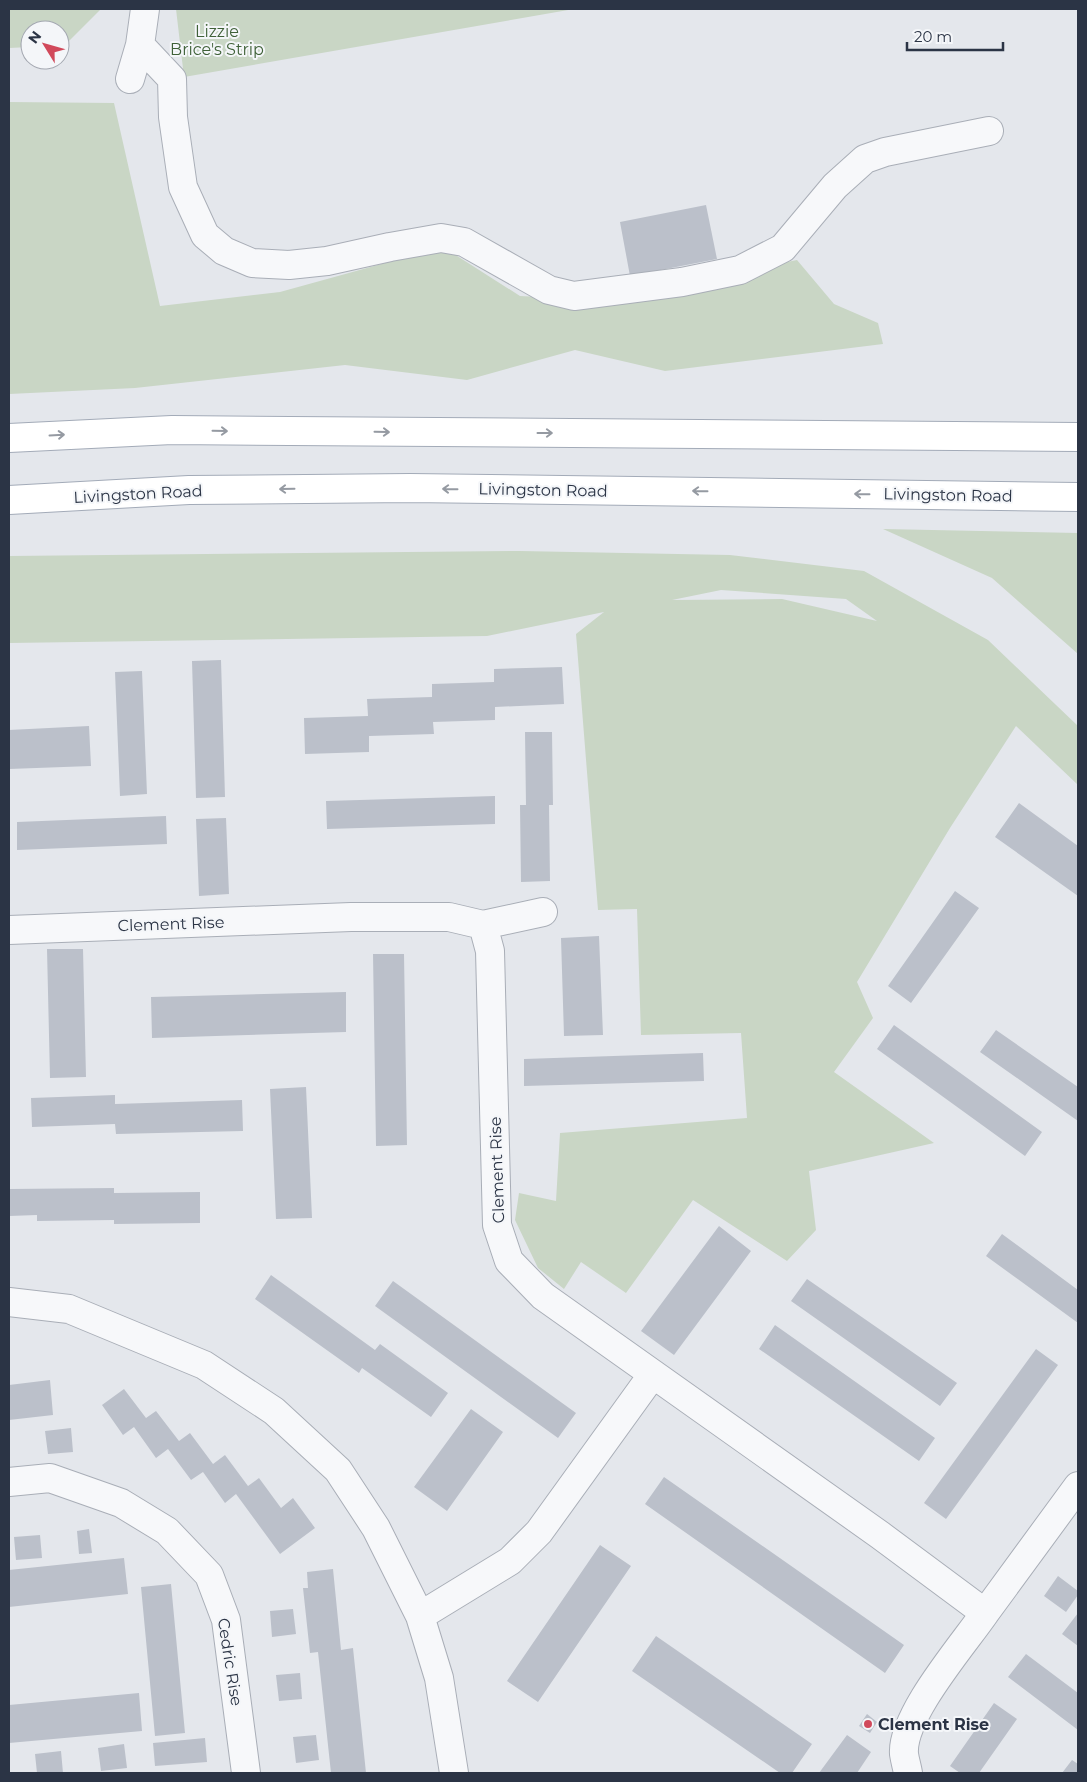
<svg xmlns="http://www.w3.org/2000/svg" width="1087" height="1782" font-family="Montserrat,sans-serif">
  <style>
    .green { fill: #c9d6c5; fill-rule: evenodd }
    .building { fill: #bbc0ca }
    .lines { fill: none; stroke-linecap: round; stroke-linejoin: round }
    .minor-casing { stroke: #a9aeb7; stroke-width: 30 }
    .major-casing { stroke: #a3abb8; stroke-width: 30 }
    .minor { stroke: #f7f8fa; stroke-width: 28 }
    .major { stroke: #fff; stroke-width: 28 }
    .oneway { stroke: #959aa2 }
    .poi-dot { fill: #d1495b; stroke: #f4f6f9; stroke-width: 2 }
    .labels { text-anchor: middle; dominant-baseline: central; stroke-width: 4; stroke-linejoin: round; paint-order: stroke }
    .park-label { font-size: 16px; fill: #3f6138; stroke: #f4f6f9 }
    .street-label { font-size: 16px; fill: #2b3445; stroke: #f4f6f9 }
    .poi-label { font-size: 16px; font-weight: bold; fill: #2b3445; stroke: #f4f6f9; text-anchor: start }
  </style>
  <rect width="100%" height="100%" fill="#e4e7ec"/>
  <path class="green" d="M9 9H101L65 45H60V30H30V47L9 48Z
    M176 9H574L184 77Z
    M9 102 114 103 160 306 280 292 443 247 520 296 600 300 797 260 834 304 878 323 883 344 665 371 575 350 467 380 345 365 135 388 9 394Z
    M883 529 1078 533V654L992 578Z
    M520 551 730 555 864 571 988 640 1078 726V785L1016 726 950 828 857 982 873 1018 834 1072 934 1143 809 1171 816 1230 787 1261 693 1200 626 1293 581 1262 564 1289 538 1268 515 1220 519 1193 556 1201 560 1133 747 1118 741 1033 641 1035 637 909 598 910 576 634 604 612 487 636 9 643V556ZM721 590 846 599 877 621 782 599 672 600Z"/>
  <path class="building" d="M706 205 717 259 630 276 620 222Z
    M221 660 225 797 196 798 192 661Z
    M562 667 564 704 495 707V720L433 722 434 734 369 736V752L305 754 304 718 368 716 367 699 432 697V684L494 682V669Z
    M142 671 147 794 120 796 115 672Z
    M89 726 91 766 9 769V730Z
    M525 732H552L553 805H549L550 881 521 882 520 805H526Z
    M495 796V824L327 829 326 801Z
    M1019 803 1078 846V896L995 837Z
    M166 816 167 844 17 850V822Z
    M226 818 229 894 199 896 196 819Z
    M955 891 979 908 911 1003 888 986Z
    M599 936 603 1035 564 1036 561 938Z
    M47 949H83L86 1077 50 1078Z
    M373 954H404L407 1145 376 1146Z
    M346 992V1032L152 1038 151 997Z
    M894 1025 1042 1132 1025 1156 877 1049Z
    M996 1030 1078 1087V1121L980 1052Z
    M703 1053 704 1081 524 1086V1059Z
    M306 1087 312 1218 276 1219 270 1089Z
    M115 1095V1104L242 1100 243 1131 116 1134 115 1124 32 1127 31 1098Z
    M114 1188V1193L200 1192V1223L114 1224V1220L37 1221V1215L9 1216V1189Z
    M719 1226 751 1251 674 1355 641 1331Z
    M1002 1234 1078 1290V1323L986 1256Z
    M271 1275 375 1350 380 1344 448 1393 431 1417 362 1368 359 1373 255 1299Z
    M807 1279 957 1383 940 1406 791 1301Z
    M393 1281 576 1413 558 1438 375 1306Z
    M775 1325 935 1438 919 1461 759 1349Z
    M1036 1349 1058 1365 946 1519 924 1503Z
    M50 1380 53 1415 9 1420V1385Z
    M124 1389 146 1418 156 1411 179 1441 190 1433 213 1464 225 1455 248 1486 259 1478 281 1508 293 1498 315 1528 280 1554 236 1494 225 1503 203 1472 191 1480 168 1449 156 1458 134 1427 123 1435 102 1405Z
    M471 1409 503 1432 447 1511 414 1487Z
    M71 1428 73 1452 48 1454 45 1431Z
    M664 1477 904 1645 885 1673 645 1504Z
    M89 1529 92 1553 79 1554 77 1531Z
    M40 1535 42 1558 16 1560 14 1537Z
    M600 1545 631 1566 538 1702 507 1681Z
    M124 1558 128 1594 9 1607V1570Z
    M333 1569 341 1650 353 1648 366 1773H331L318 1652 310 1653 303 1588H308L307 1572Z
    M1058 1576 1078 1591V1595L1066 1612 1044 1596Z
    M171 1584 185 1733 155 1736 141 1587Z
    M293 1609 296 1634 272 1637 270 1611Z
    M1078 1613V1646L1062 1634Z
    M656 1636 812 1744 792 1773H780L632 1671Z
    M1026 1654 1078 1693V1730L1008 1677Z
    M300 1673 302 1699 279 1701 276 1675Z
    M139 1693 142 1731 9 1743V1705Z
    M994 1703 1017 1719 979 1773H960L950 1766Z
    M867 1714 877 1722 870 1733 859 1726Z
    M316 1735 319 1760 296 1763 293 1737Z
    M847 1735 871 1752 857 1773H819Z
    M205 1738 207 1762 155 1766 153 1743Z
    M124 1744 127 1768 101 1771 98 1748Z
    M61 1751 63 1773H37L35 1754Z
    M1072 1760 1078 1764V1773H1062Z"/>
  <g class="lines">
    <defs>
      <path id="minor" d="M140 45 172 79 173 117 183 187 205 235 224 251 252 263 289 265 327 261 390 247 441 238 464 242 549 290 574 296 682 282 740 270 783 248 835 186 865 159 885 152 989 131
        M130 79 140 45 145 9
        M483 925 543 912
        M9 930 351 917H449L483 925 490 951 497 1225 509 1261 543 1296 653 1374 539 1532 510 1561 420 1616
        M9 1302 69 1309 204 1365 274 1411 338 1470 376 1528 420 1616 439 1678 454 1773
        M653 1374 880 1535 985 1613 1078 1486
        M9 1482 50 1478 121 1503 167 1531 209 1575 226 1620 246 1773
        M908 1773C907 1767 905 1761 904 1754 901 1716 963 1645 985 1613"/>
      <path id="major" d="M9 438 172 430 1078 437
        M9 500 189 490 410 488 1078 497"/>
    </defs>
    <use href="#minor" class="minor-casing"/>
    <use href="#major" class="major-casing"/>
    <use href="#minor" class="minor"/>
    <use href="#major" class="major"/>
  </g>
  <defs><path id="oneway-shaft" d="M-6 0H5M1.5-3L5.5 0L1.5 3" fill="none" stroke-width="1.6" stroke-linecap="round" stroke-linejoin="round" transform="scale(1.25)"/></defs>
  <g class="oneway">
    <use href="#oneway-shaft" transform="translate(220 431) rotate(1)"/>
    <use href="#oneway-shaft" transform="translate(382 432) rotate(1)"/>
    <use href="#oneway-shaft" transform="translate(545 433)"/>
    <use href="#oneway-shaft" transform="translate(57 435) rotate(-3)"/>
    <use href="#oneway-shaft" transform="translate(287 489) rotate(179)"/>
    <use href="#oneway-shaft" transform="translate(450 489) rotate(-179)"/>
    <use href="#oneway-shaft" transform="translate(700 491) rotate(-179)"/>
    <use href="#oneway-shaft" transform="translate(862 494) rotate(-179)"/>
  </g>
  <circle class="poi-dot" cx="868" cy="1724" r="5"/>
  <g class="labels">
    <g class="park-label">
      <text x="217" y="31">Lizzie<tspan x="217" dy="18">Brice's Strip</tspan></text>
    </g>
    <g class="street-label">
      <text transform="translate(543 490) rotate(1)">Livingston Road</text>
      <text transform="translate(138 494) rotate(-3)">Livingston Road</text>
      <text transform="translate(948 495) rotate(1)">Livingston Road</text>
      <text transform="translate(171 924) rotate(-2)">Clement Rise</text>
      <text transform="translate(497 1170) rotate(-92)">Clement Rise</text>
      <text transform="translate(230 1662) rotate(81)">Cedric Rise</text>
    </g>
    <g class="poi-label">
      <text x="878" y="1724">Clement Rise</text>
    </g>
  </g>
  <rect width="1087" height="1782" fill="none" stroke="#2b3445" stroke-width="20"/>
  <g transform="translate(45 45) rotate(307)"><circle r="24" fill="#f4f6f9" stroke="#a4a8b1"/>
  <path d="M0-4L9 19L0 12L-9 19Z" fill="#d1495b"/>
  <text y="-8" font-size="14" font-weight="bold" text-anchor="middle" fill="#2b3445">N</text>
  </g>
  <path d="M907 42v8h96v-8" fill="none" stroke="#2b3445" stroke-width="2.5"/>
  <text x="914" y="42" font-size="15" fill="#2b3445" stroke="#f4f6f9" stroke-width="4" paint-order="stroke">20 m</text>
</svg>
